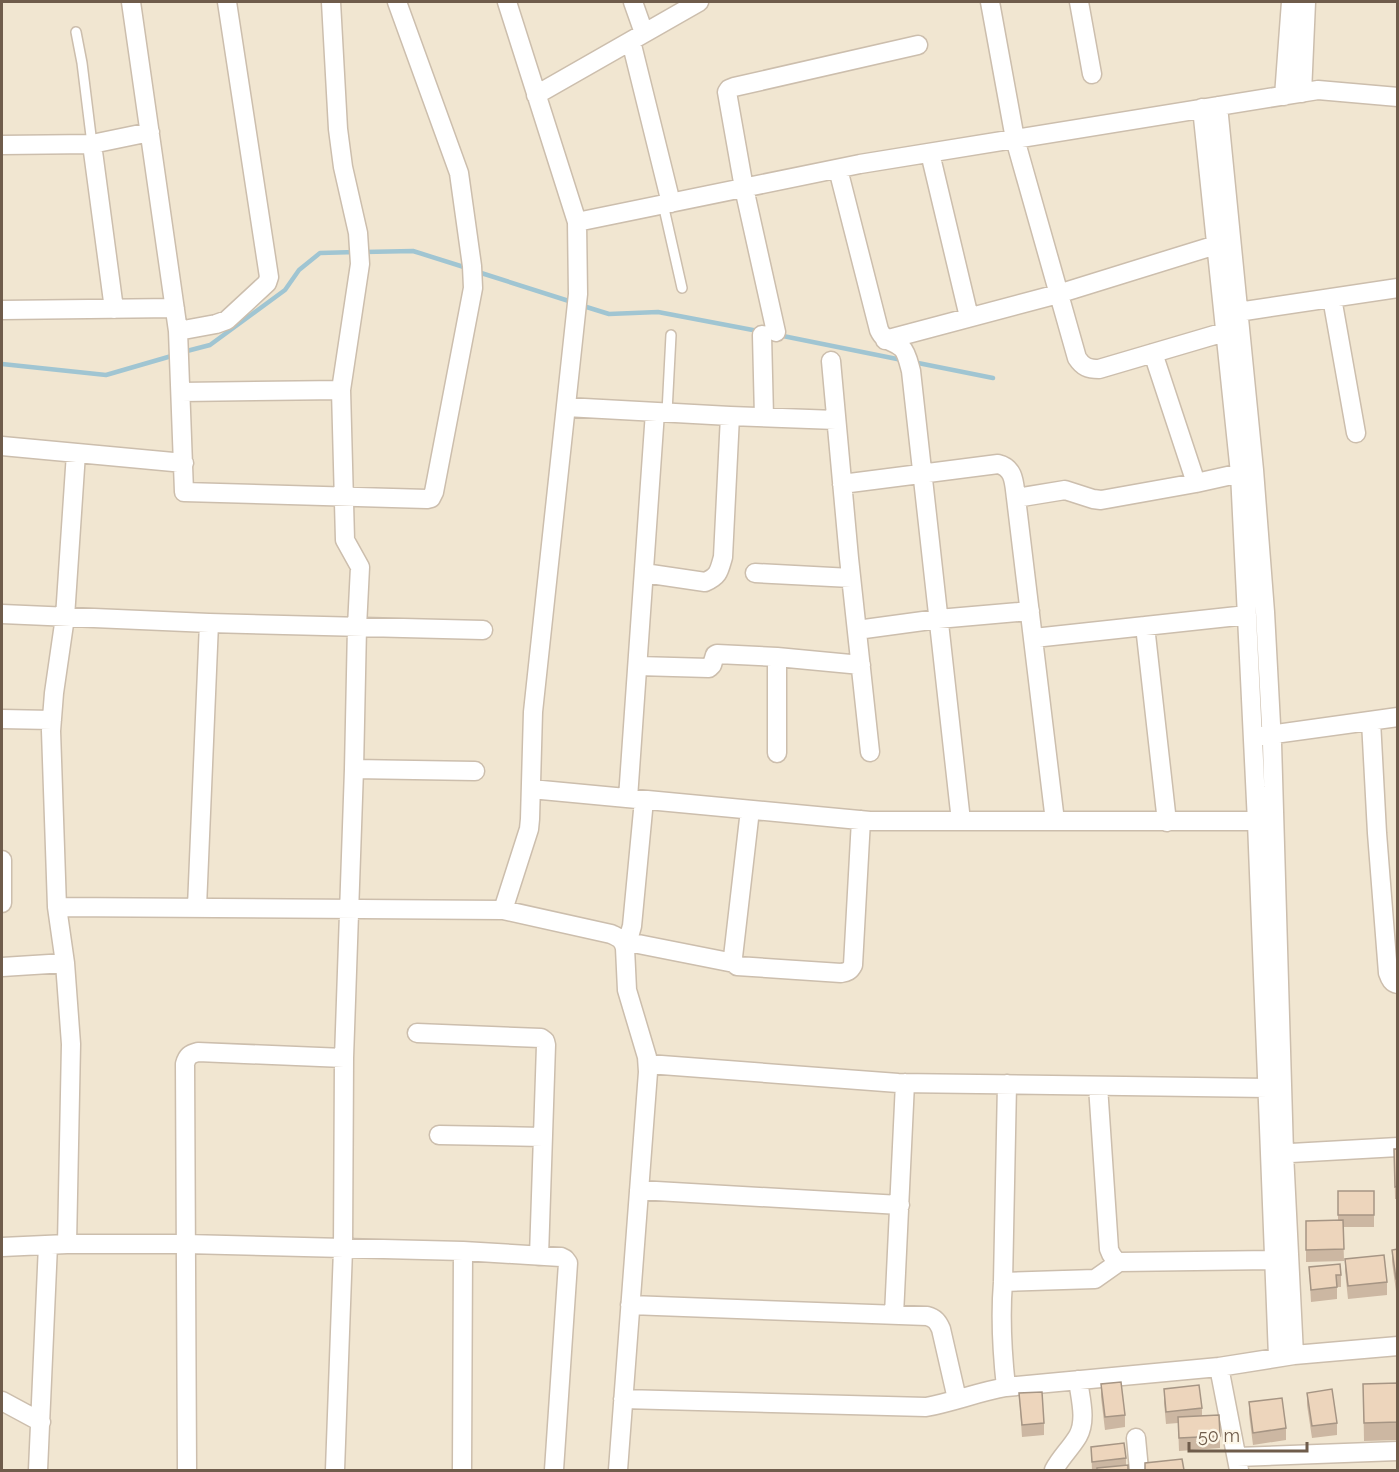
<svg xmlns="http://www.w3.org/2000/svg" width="1399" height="1472" font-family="Raleway,sans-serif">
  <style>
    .residential { fill: #f1e6d1 }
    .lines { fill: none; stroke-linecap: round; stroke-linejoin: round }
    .stream { stroke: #a0c5d2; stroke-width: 4.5 }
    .service-casing { stroke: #ccbead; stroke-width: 12 }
    .minor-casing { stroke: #ccbead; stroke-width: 21 }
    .service { stroke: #fff; stroke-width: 9 }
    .minor { stroke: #fff; stroke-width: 18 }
    .wall { fill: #ccb7a2 }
    .building { fill: #edd5bc; stroke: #a69584; stroke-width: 1.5 }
  </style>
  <rect width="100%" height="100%" fill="#faf3e2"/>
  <path class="residential" d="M2 2H1397V1470H2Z"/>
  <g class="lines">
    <path class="stream" d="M364 252 413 251 467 268
      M478 272 572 302
      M580 305 609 314 658 312 758 331
      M778 335 902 360
      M183 352 210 345 285 290 299 270 320 253 356 252
      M913 362 993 378
      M2 364 106 375 175 355"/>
    <defs>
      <path id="service" d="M76 32 82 63 92 144
        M663 204 682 288
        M667 412 671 335"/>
      <path id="minor" d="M131 2 178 331 184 492 427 499 431 498 434 492 473 288 472 266 459 173 397 2
        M331 2 338 129 343 167 358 233 360 264 341 390 345 540 360 567 357 627 354 769 344 1058 343 1249 335 1470
        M633 2 644 33
        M990 2 1015 139 1077 358C1083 367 1088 369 1099 369L1235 329
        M1079 2 1092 74
        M631 41 671 203
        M1302 93 1306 2
        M536 95 699 2
        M1284 96 1291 2
        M1218 106 1254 470 1265 612 1272 743 1284 1153 1294 1355
        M1202 108 1240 473 1257 822 1278 1357
        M92 144 114 309
        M2 145 92 144 150 132
        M930 153 969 317
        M838 169 879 330C885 343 893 340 902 348 907 353 909 364 911 371L961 821
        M577 222 860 164 1318 90 1398 97
        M1332 298 1356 433
        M2 310 175 308
        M1238 312 1398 288
        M178 331 216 324 227 320 267 283 269 277 227 2
        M776 332 744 188 727 92 729 89 734 87 918 45
        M762 335 764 417
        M885 340 1058 294 1216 245
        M1153 353 1196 483
        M831 361 849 558 870 752
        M181 392 341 390
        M566 407 730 416 836 420
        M2 446 184 463
        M842 484 998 464C1015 468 1014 484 1016 498L1055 821
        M1016 498 1065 490 1093 499 1101 500 1196 483 1250 471
        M644 573 705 582C719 576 719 571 723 557L730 416
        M755 573 851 578
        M2 614 209 623 483 630
        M1145 626 1167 822
        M857 630 938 619 1030 611
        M1034 638 1247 615
        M777 657V753
        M638 666 709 668 712 665 715 655 717 654 777 657 861 665
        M2 719 52 720
        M1371 721 1377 833 1388 973C1390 979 1392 983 1398 984
        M1261 736 1398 717
        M354 769 475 771
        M531 789 870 821H1269
        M628 798 655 412
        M644 800 632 926 630 933 623 941 734 963
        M750 810 733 957 734 963 737 966 841 973C847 972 850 971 853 965L861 820
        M2 860V903
        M57 907 503 910 529 829 530 819 533 712 578 294 577 222 507 2
        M197 907 209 623
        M503 910 611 934C618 937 623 939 625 948L627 990 647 1057 648 1072 618 1470
        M2 967 65 963
        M417 1033 541 1038 545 1041 546 1045 539 1256
        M648 1064 898 1083 1268 1088
        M1098 1086 1109 1249C1111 1255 1113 1259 1119 1262L1275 1260
        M439 1135 543 1137
        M1273 1154 1398 1147
        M639 1190 900 1205
        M67 1244 71 1044 65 963 57 907 51 731 54 693 65 617 76 453
        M2 1247 67 1244H186L463 1251 462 1470
        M463 1251 561 1257 565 1259 568 1263 554 1470
        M1003 1282 1095 1279 1119 1262
        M630 1305 927 1316C935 1318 938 1322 941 1329L957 1399
        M894 1315 905 1083
        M1006 1387C1002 1351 1000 1318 1003 1282L1007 1084
        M623 1399 926 1407C953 1402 978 1392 1006 1387L1219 1367
        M2 1401 41 1422
        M1136 1438 1139 1470
        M1237 1457 1398 1451
        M38 1470 48 1245
        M187 1470 185 1064C187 1056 190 1054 198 1052L344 1058
        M1054 1470C1060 1458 1071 1448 1078 1436 1087 1420 1080 1397 1078 1380
        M1239 1470 1219 1367 1294 1355 1398 1346"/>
    </defs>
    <use href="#service" class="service-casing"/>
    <use href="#minor" class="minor-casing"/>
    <use href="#service" class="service"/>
    <use href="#minor" class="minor"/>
  </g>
  <path class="wall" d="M1394 1149H1398V1199H1395Z
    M1338 1191H1374V1227H1343L1344 1261 1306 1262V1221L1338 1220Z
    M1398 1249V1291H1396L1392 1262V1250Z
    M1345 1259 1387 1282V1295L1348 1299 1345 1271Z
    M1309 1267 1341 1275V1287H1337V1299L1311 1302Z
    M1398 1383V1440L1364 1441 1363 1384Z
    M1101 1384 1125 1415V1427L1105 1430 1101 1397Z
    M1164 1389 1202 1408V1416L1220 1436V1448L1179 1451 1178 1423 1166 1424 1164 1402Z
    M1019 1393 1044 1423V1435L1022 1437Z
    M1307 1393 1337 1423V1435L1312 1438 1307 1405Z
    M1249 1402 1286 1428V1440L1253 1445 1249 1414Z
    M1091 1447 1126 1458V1465L1128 1470H1092Z"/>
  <path class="building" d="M1394 1149H1398V1186L1395 1187Z
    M1338 1191H1374V1215H1338Z
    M1343 1220 1344 1249 1306 1250V1221Z
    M1398 1249V1279H1396L1392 1250Z
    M1384 1255 1387 1282 1348 1286 1345 1259Z
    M1340 1264 1341 1275H1336L1337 1287 1311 1290 1309 1267Z
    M1121 1382 1125 1415 1105 1417 1101 1384Z
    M1398 1383V1422L1364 1423 1363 1384Z
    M1199 1385 1202 1408 1166 1412 1164 1389Z
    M1332 1389 1337 1423 1312 1426 1307 1393Z
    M1042 1392 1044 1423 1022 1425 1019 1393Z
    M1282 1398 1286 1428 1253 1433 1249 1402Z
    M1219 1415 1220 1436 1179 1438 1178 1417Z
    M1124 1443 1126 1458 1092 1462 1091 1447Z
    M1182 1459 1184 1470H1145V1463Z
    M1128 1465V1470H1097V1468Z"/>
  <rect width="1399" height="1472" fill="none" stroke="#6f5c4b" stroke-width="6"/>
  <path d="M1189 1442v9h118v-9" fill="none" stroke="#6f5c4b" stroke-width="3"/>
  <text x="1198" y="1442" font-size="18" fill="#6f5c4b" stroke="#fdf7e8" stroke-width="4.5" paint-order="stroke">50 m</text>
</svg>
